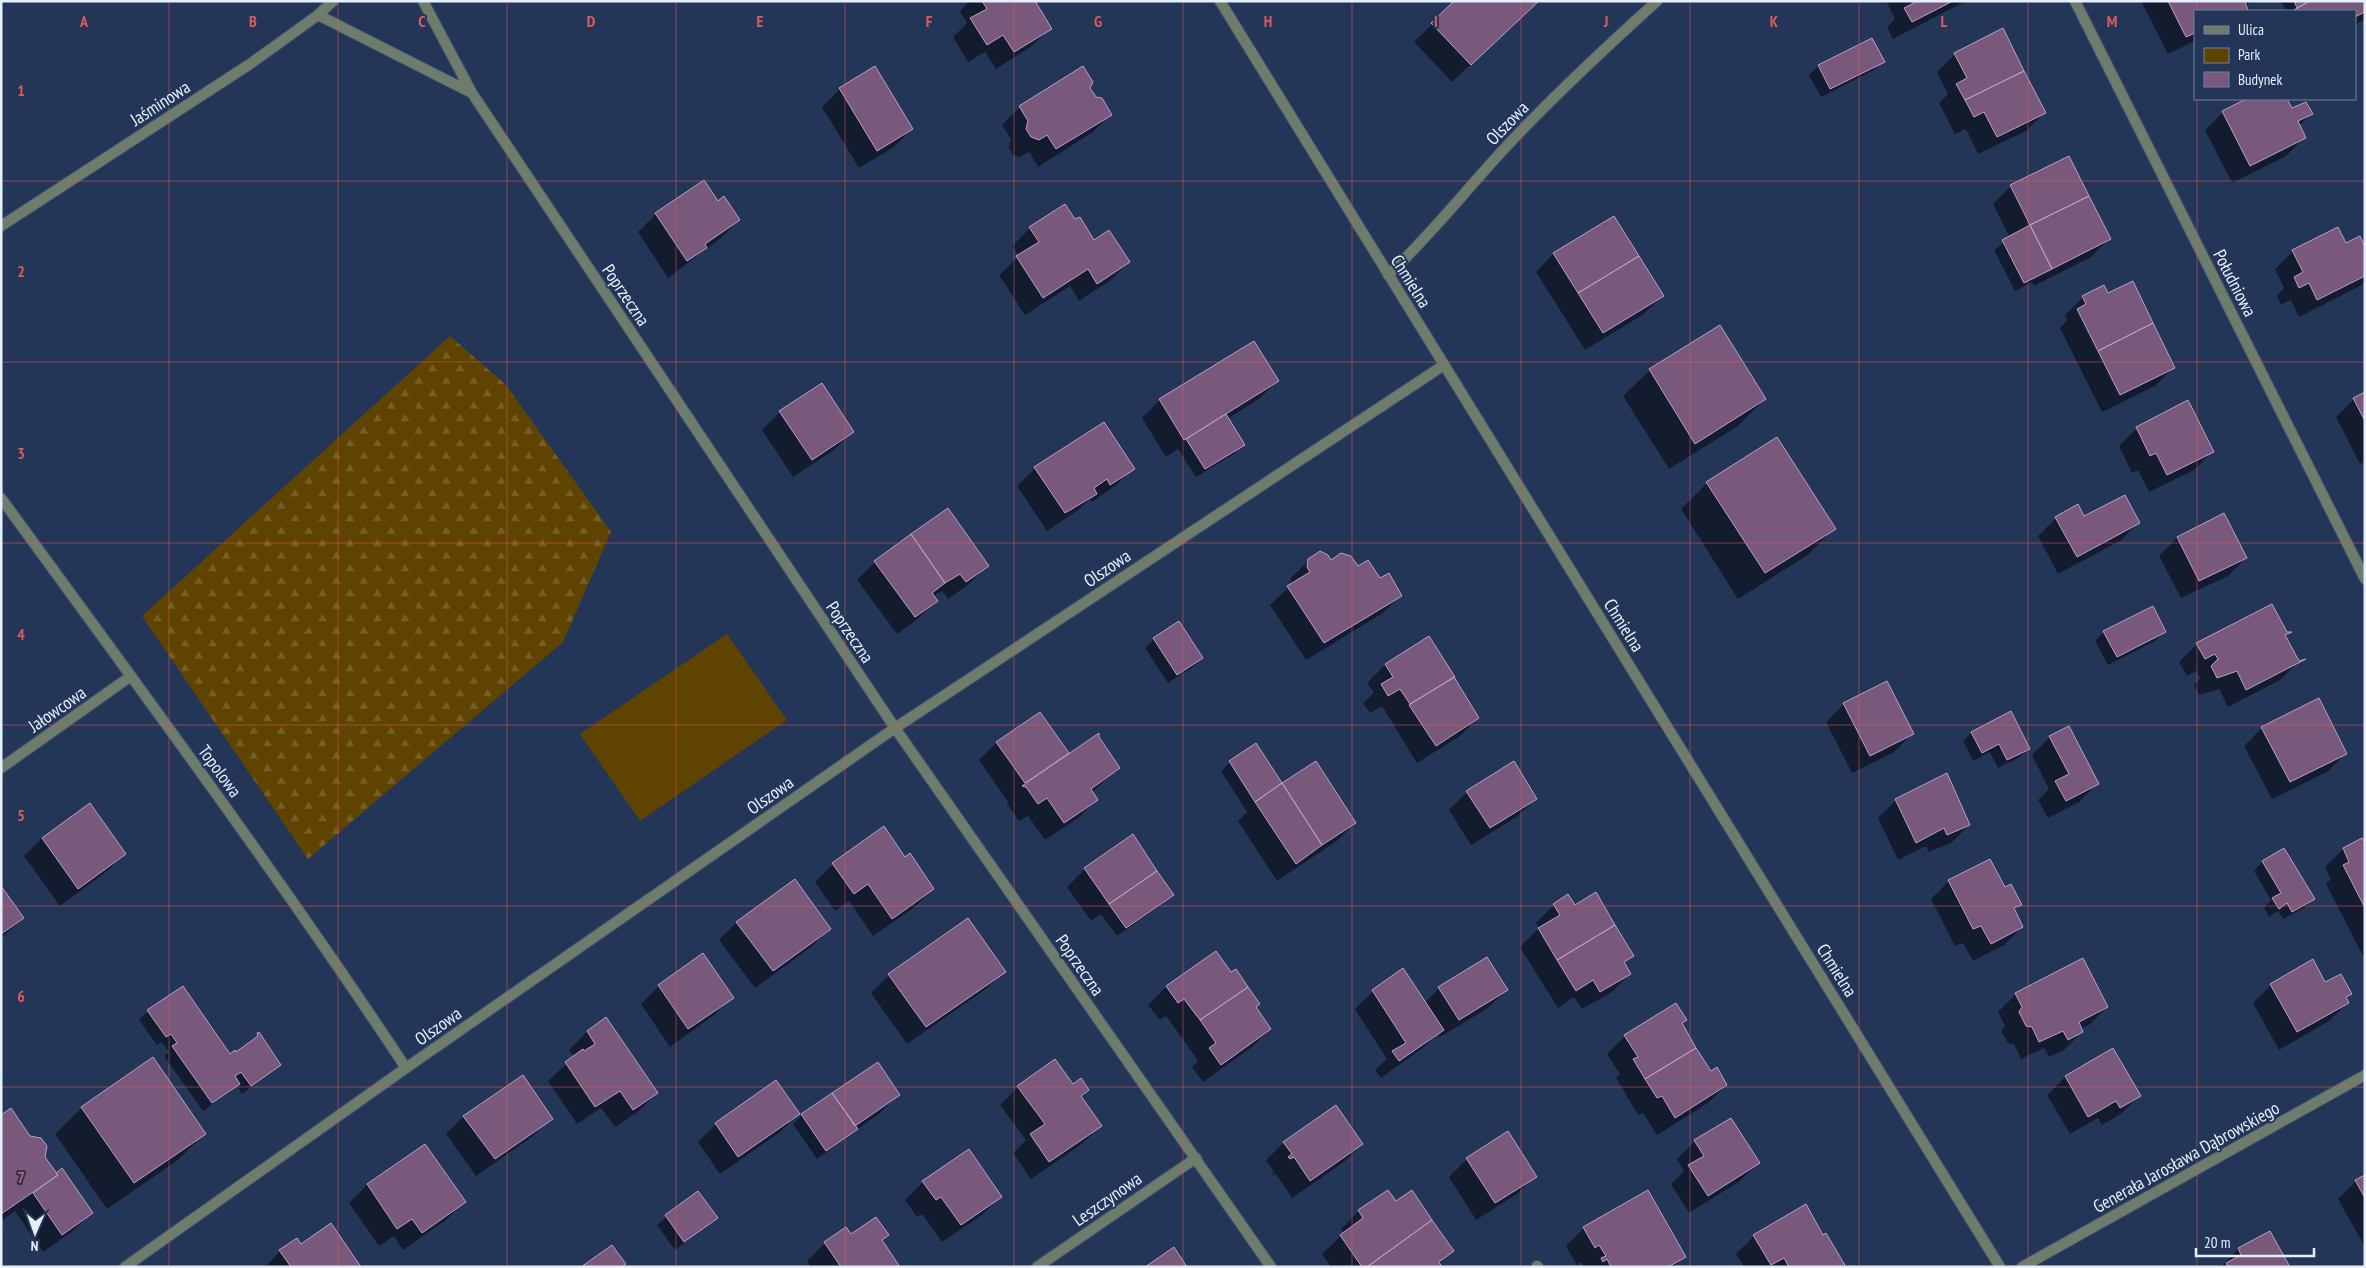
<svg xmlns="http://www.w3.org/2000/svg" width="2366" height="1268" font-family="'PT Sans Narrow',sans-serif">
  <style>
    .forest { fill: url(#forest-firs) }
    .park { fill: #5f4300 }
    .shadow { fill: #0007 }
    .building { fill: #78597c; stroke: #bf9ec4 }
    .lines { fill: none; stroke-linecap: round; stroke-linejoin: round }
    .street-casing { stroke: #435472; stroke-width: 12 }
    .street { stroke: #6e7c6c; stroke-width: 10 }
    .grid { fill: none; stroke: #da5a5d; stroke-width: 1; stroke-opacity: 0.55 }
    .labels { text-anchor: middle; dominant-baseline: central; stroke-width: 4; stroke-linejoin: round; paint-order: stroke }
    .street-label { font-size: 18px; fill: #e7effc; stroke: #243658 }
    .grid-label { font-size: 16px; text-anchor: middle; font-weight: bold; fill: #da5a5d; stroke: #243658; stroke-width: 4; stroke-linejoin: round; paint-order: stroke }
  </style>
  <defs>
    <pattern id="forest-firs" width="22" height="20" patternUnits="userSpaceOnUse" patternTransform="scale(1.25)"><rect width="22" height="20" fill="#5f4300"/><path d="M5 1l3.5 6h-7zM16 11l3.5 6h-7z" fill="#765e26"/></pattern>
  </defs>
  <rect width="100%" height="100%" fill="#243658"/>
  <path class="forest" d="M450 336 506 385 611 532 563 642 308 859 142 616Z"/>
  <path class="park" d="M727 634 787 720 640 821 580 734Z"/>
  <path class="shadow" d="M970 1H1033L1050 28 1032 46 996 69 985 52 968 62 953 37 967 23 960 11Z
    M1456 1 1531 8 1452 82 1414 42Z
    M1886 1H1966L1893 39 1887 27 1895 19Z
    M2141 1H2251L2245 7 2247 11H2195V41L2168 54Z
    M2281 1H2365V19L2355 25V11H2286Z
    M1872 40 1883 61 1874 70 1821 97 1809 75 1818 66Z
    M1955 54 2044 113 2026 131 1978 154 1966 129 1955 134 1939 103 1948 94 1937 72Z
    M1082 67 1089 88 1095 98 1111 114 1093 132 1038 167 1029 152 1020 157 1013 155 1009 148 1011 139 1002 125 1020 107Z
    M874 68 912 129 894 147 859 168 822 107 840 89Z
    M2249 99H2285L2291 110 2311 114 2299 126 2304 138 2286 156 2232 183 2205 130 2223 112Z
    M2011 186 2109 239 2091 257 2034 286 2032 282 2015 291 1994 250 2010 238 1993 204Z
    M718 202 739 220 721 238 668 278 638 232 656 214Z
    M1613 217 1662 296 1644 314 1585 350 1536 272 1553 254Z
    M1075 221 1094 242 1129 262 1111 280 1079 301 1070 286 1025 315 999 275 1019 256 1012 246 1030 228Z
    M2346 245 2365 250V282L2360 286 2299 317 2291 300 2281 305 2277 296 2284 288 2275 269 2293 251Z
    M2107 295 2173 368 2155 386 2102 412 2060 328 2067 320 2065 315 2083 297Z
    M1650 370 1765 399 1738 426 1669 469 1623 396Z
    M1277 381 1259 399 1227 419 1243 445 1234 454 1196 477 1178 449 1166 457 1142 418 1160 400Z
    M2365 393V462L2360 464 2336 417 2354 399Z
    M780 412 852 432 834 450 793 477 762 430Z
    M2137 428 2212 452 2194 470 2149 492 2138 470 2132 473 2119 446Z
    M1035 468H1133L1115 486 1092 502 1090 499 1077 511 1047 531 1017 486Z
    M1707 483 1834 528 1808 555 1738 599 1681 509Z
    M948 510 987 566 969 584 948 599 942 591 933 596 936 601 918 619 897 634 857 580 875 562Z
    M2056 518H2084L2138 523 2120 541 2058 574 2038 536Z
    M2177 538 2246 558 2228 576 2181 598 2159 556Z
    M1309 560 1358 567 1401 595 1383 613 1306 660 1270 605 1290 586 1291 578Z
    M2271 605 2298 662 2280 680 2228 707 2219 689 2199 695 2194 685 2200 678 2196 671 2187 676 2179 662 2197 644Z
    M1179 622 1202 658 1193 667 1168 683 1145 648 1154 639Z
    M2104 632H2164L2155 641 2108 665 2095 641Z
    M1428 638 1478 718 1460 736 1417 763 1382 706 1370 713 1363 703 1374 693 1367 683 1385 665Z
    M1844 704 1912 734 1894 752 1852 773 1826 722Z
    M1040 713 1069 755 1119 768 1092 792 1096 800 1078 818 1045 840 1028 816 1019 821 1007 804 1006 805 1008 802 979 760 997 742Z
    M2262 728 2345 754 2327 772 2272 799 2244 746Z
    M1971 733 2029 749 2020 757 1998 768 1990 752 1973 761 1963 741Z
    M2050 737 2097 784 2079 802 2048 818 2038 800 2049 789 2032 755Z
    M1256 745 1274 789 1355 823 1337 841 1277 881 1238 821 1247 812 1221 771 1230 762Z
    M1467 792 1536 798 1518 816 1471 845 1449 810Z
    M1896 800 1969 825 1951 843 1929 852 1926 846 1898 860 1878 818Z
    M42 838 125 853 107 871 60 906 24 856Z
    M2362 840 2365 846V960L2326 884 2331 879 2325 867 2343 849Z
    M2284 850 2313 899 2304 908 2283 919 2278 911 2269 917 2264 908 2271 900 2254 871 2262 862Z
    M904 858 933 889 915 907 873 936 849 901 835 911 815 882 833 864Z
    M1085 869 1172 895 1164 903 1117 936 1101 914 1091 921 1067 887Z
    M1949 881 2004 889 2020 904 2014 911 2022 927 2004 945 1973 961 1963 943 1955 946 1931 899Z
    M1 888 23 918 1 938Z
    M1554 905 1574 907 1632 955 1624 964 1630 974 1612 992 1582 1009 1574 997 1558 1008 1520 947 1539 928 1536 923Z
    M737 922 829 929 811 947 755 988 719 940Z
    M1216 953 1270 1029 1252 1047 1203 1082 1192 1067 1198 1061 1182 1038 1166 1016 1160 1020 1148 1005 1166 987Z
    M703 955 732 997 714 1015 670 1047 641 1004 659 986Z
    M1004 972 986 989 907 1044 871 993 889 975Z
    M2325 983 2350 993 2345 999 2347 1003 2329 1021 2279 1050 2253 1003 2271 985Z
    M1439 988 1506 990 1488 1008 1440 1037 1438 1034 1424 1047 1381 1078 1375 1070 1387 1059 1355 1009 1373 991 1425 1003Z
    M2016 994 2107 1007 2089 1025 2080 1029 2082 1032 2064 1050 2049 1057 2044 1048 2021 1059 2014 1044 2008 1043 2001 1031 2005 1026 1998 1012Z
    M148 1011 230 1055 280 1064 242 1094 237 1086 203 1111 164 1056 169 1052 162 1042 157 1045 139 1020Z
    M606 1019 657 1093 639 1111 615 1127 601 1108 577 1124 548 1081 574 1057 569 1050 587 1032Z
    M1686 1020 1681 1025 1710 1073 1726 1085 1708 1103 1657 1135 1643 1113 1638 1115 1616 1078 1620 1074 1607 1054 1625 1036Z
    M2113 1049 2139 1096 2121 1114 2102 1125 2098 1118 2070 1134 2047 1095 2065 1077Z
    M776 1082 798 1114 780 1132 720 1174 698 1142 716 1124Z
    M1073 1085 1087 1090 1080 1097 1100 1126 1082 1144 1031 1179 1013 1153 1026 1140 1000 1105 1018 1087Z
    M898 1095 880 1113 817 1159 793 1124 802 1115Z
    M82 1108 204 1134 178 1160 107 1209 55 1134Z
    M1 1116 44 1157 56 1175 62 1170 91 1213 73 1231 43 1252 15 1211 1 1221Z
    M464 1116 551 1118 533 1136 476 1176 446 1134Z
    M1695 1141 1758 1163 1740 1181 1689 1213 1671 1184 1684 1171 1677 1159Z
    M1284 1142 1362 1144 1344 1162 1292 1198 1276 1174 1271 1176 1274 1172 1266 1160Z
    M424 1145 464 1202 446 1220 403 1250 394 1236 379 1246 349 1203 367 1185Z
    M1467 1159 1535 1176 1517 1194 1476 1220 1449 1177Z
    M2365 1176V1247L2338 1199 2356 1181Z
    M923 1182 1000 1197 982 1215 942 1242 922 1214 917 1217 905 1200Z
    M698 1192 716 1218 675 1250 657 1225Z
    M1388 1192 1395 1203 1452 1251 1439 1265 1440 1267H1331L1322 1254 1344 1233 1341 1229 1359 1211Z
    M1584 1228 1684 1256 1674 1267H1584L1581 1262 1577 1265 1566 1246Z
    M845 1229 850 1236 887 1235 881 1241 898 1267H811L807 1261 825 1243Z
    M2269 1233 2288 1267H2221L2238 1249Z
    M1754 1236H1823L1845 1267H1744L1736 1254Z
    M300 1246 360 1267H265L280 1251Z"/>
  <path class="building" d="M982 1H1035L1052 29 1014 52 1003 35 987 45 970 18 987 9Z
    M1454 1H1539L1471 65 1431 23Z
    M1913 1H1953L1912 22 1904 8 1914 3Z
    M2168 1H2245L2248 11H2195V33L2186 37Z
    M2294 1H2310L2297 8Z
    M2310 1H2365V12L2355 17V11H2292Z
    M2003 28 2024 71 1965 100 1956 84 1967 78 1954 53Z
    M1872 38 1885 62 1830 89 1818 65Z
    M875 66 913 129 877 151 839 88Z
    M1083 66 1093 82 1090 88 1096 97 1102 98 1112 115 1056 149 1047 135 1039 140 1031 137 1026 129 1028 121 1019 106Z
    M2024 71 2046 113 1997 137 1984 112 1974 117 1965 100Z
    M2246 99H2287L2292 108 2306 102 2313 114 2298 121 2306 138 2250 166 2222 111Z
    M2069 156 2089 196 2030 225 2010 185Z
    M704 180 718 201 724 196 740 220 705 244 707 248 687 261 655 213Z
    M2089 196 2111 239 2052 269 2030 225Z
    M1065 204 1075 219 1080 217 1094 240 1109 230 1130 262 1097 284 1088 269 1043 298 1016 256 1039 242 1029 227Z
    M1614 216 1639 256 1578 293 1553 253Z
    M2030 225 2052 269 2024 283 2002 240Z
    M2338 227 2346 243 2360 236 2365 247V276L2317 300 2309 283 2299 288 2294 277 2303 272 2292 250Z
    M1639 256 1664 296 1603 333 1578 293Z
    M2133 281 2153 323 2098 351 2077 309 2086 304 2082 296 2104 285 2108 293Z
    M2153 323 2175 368 2120 395 2098 351Z
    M1720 325 1766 399 1695 444 1649 369Z
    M1254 341 1279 381 1184 440 1159 399Z
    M822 383 854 432 812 460 779 411Z
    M2365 392V421L2353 398Z
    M2188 400 2214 452 2167 475 2156 453 2150 456 2136 427Z
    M1226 414 1245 445 1205 469 1186 439Z
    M1104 422 1135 469 1110 485 1107 479 1094 488 1097 494 1065 513 1034 467Z
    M1777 437 1836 529 1765 573 1706 482Z
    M2125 495 2140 523 2077 557 2055 517 2078 504 2084 516Z
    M948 508 989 566 966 582 960 574 945 583 911 534Z
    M2224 513 2247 558 2199 581 2177 537Z
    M911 534 945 583 932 593 938 601 915 617 874 561Z
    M1320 551 1328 555 1331 560 1341 553 1351 556 1358 566 1368 560 1380 578 1389 573 1402 596 1324 643 1287 586 1310 572 1307 567 1308 559Z
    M2272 604 2287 632H2292L2285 635 2299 661 2306 659 2246 690 2237 671 2217 678 2211 666 2218 659 2215 654 2205 659 2196 643Z
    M2153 606 2166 632 2117 657 2103 631Z
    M1179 621 1203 658 1177 675 1153 638Z
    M1429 636 1455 677 1410 704 1400 689 1388 696 1381 684 1393 677 1385 664Z
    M1454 677 1479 718 1436 746 1409 705Z
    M1887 681 1914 734 1870 756 1843 703Z
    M2319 698 2347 754 2290 782 2261 727Z
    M2011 711 2030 749 2007 760 1999 744 1982 753 1971 732Z
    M1040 712 1069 753 1025 783 996 742Z
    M2069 726 2099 784 2066 801 2055 781 2069 774 2049 736Z
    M1099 733V737L1120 768 1091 789 1098 800 1064 823 1047 798 1038 804 1026 787 1022 786Z
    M1256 743 1282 783 1255 802 1229 761Z
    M1316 761 1356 823 1322 845 1282 783Z
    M1514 761 1537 799 1490 828 1466 791Z
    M1947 773 1970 825 1947 835 1944 828 1916 843 1895 799Z
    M1282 783 1322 845 1296 864 1255 802Z
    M90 803 126 854 78 889 42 838Z
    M884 826 905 857 910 853 934 889 892 919 868 884 854 894 832 863Z
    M1133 834 1157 871 1109 904 1084 868Z
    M2362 838 2365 843V908L2343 865 2349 862 2343 848Z
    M2284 848 2315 899 2292 912 2287 903 2279 909 2272 898 2281 893 2262 861Z
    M1990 859 2005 887 2011 884 2022 905 2014 908 2023 927 1991 944 1981 926 1973 929 1948 880Z
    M1157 871 1174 895 1126 928 1109 904Z
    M795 879 831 929 773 971 736 922Z
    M1 886 24 918 1 934Z
    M1596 892 1615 925 1557 960 1538 928 1560 915 1553 904 1568 894 1575 905Z
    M968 918 1006 972 926 1027 888 974Z
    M1615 925 1634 956 1624 962 1631 974 1600 992 1593 980 1576 991 1557 960Z
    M1216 951 1231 972 1236 969 1248 987 1200 1020 1184 999 1178 1003 1166 986Z
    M703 953 734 998 688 1029 658 985Z
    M1487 957 1508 990 1459 1020 1438 987Z
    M2083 958 2108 1007 2079 1022 2083 1032 2068 1040 2063 1031 2039 1042 2032 1027 2026 1026 2019 1012 2022 1007 2015 993Z
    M2313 959 2325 982 2341 974 2352 994 2346 997 2349 1003 2297 1032 2270 984Z
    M1403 968 1444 1030 1399 1061 1392 1051 1406 1043 1372 990Z
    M183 986 230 1054 235 1050 236 1052 258 1036 257 1033 259 1032 281 1065 251 1086 241 1072 235 1076 240 1084 212 1103 172 1046 177 1043 171 1034 166 1037 147 1010Z
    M1248 987 1260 1004 1256 1007 1271 1029 1221 1065 1209 1048 1216 1043 1200 1020Z
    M1676 1003 1687 1020 1682 1023 1696 1048 1645 1079 1633 1059 1638 1057 1624 1035Z
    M606 1017 658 1093 633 1110 620 1091 595 1107 565 1062 583 1049 584 1051 595 1044 587 1031Z
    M1696 1048 1711 1071 1717 1067 1727 1085 1675 1118 1662 1096 1657 1098 1645 1079Z
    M2113 1048 2141 1096 2120 1108 2116 1101 2088 1117 2065 1076Z
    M153 1057 206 1134 134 1183 81 1107Z
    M1055 1059 1073 1084 1081 1078 1089 1090 1081 1096 1102 1126 1049 1162 1030 1134 1045 1124 1017 1086Z
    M878 1062 900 1095 855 1126 832 1093Z
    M523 1075 553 1119 495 1159 463 1116Z
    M776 1080 800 1114 738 1157 715 1123Z
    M832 1093 858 1129 826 1151 801 1114Z
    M1336 1105 1363 1144 1310 1181 1294 1157 1290 1159 1288 1157 1292 1154 1283 1142Z
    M11 1108 30 1136 41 1138 47 1146 45 1157 58 1175 1 1214V1115Z
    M1731 1118 1760 1163 1708 1196 1688 1165 1704 1156 1694 1140Z
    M1508 1131 1537 1177 1495 1203 1466 1158Z
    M425 1144 466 1202 422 1233 412 1219 397 1229 367 1184Z
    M969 1149 1002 1197 961 1225 941 1197 936 1200 922 1181Z
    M62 1168 93 1213 62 1235 33 1193 58 1175 56 1173Z
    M2365 1175V1198L2355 1180Z
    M1388 1190 1396 1201 1412 1190 1432 1220 1367 1267H1362L1340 1235 1363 1218 1358 1210Z
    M1648 1190 1686 1257 1668 1267H1611L1607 1259 1603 1262 1601 1258 1606 1256 1599 1245 1595 1248 1583 1227Z
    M698 1191 718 1218 684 1242 665 1215Z
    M1806 1204 1823 1235 1826 1233 1846 1267H1789L1784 1258 1771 1265 1753 1235Z
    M876 1217 889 1235 882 1240 900 1267H841L824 1242 846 1227 851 1234Z
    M1432 1220 1454 1251 1439 1262 1442 1267H1367Z
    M331 1223 361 1267H291L279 1250 297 1238 301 1244Z
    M2270 1231 2290 1267H2228L2226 1263 2241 1255 2238 1248Z
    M612 1245 626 1264 622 1267H581Z
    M1174 1247 1187 1267H1145Z"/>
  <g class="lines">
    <defs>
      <path id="street" d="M423 1 472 93 895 728 1271 1267
        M1220 1 2000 1267
        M2075 1 2365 579
        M318 15 472 93
        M1 226 250 64 318 15 333 1
        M1388 275C1430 236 1465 191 1504 149 1552 97 1604 49 1657 1
        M1 498C138 686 277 873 406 1068
        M1 768 131 676
        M1537 1266 1538 1267
        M125 1267 406 1068 895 728 1444 365
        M1037 1267 1196 1158
        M2022 1267 2365 1075"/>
    </defs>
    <use href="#street" class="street-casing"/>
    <use href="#street" class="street"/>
  </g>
  <path class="grid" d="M169 1V1267M338 1V1267M507 1V1267M676 1V1267M845 1V1267M1014 1V1267M1183 1V1267M1352 1V1267M1521 1V1267M1690 1V1267M1859 1V1267M2028 1V1267M2197 1V11M2197 99V1267M1 181H2365M1 362H2365M1 543H2365M1 725H2365M1 906H2365M1 1087H2365"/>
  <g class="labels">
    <g class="street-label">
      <text transform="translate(160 103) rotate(-33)">Jaśminowa</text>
      <text transform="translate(1507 123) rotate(-46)">Olszowa</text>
      <text transform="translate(1411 281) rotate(58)">Chmielna</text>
      <text transform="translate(2235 283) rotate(63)">Południowa</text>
      <text transform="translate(626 295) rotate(56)">Poprzeczna</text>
      <text transform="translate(1107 568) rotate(-34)">Olszowa</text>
      <text transform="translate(1624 625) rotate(58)">Chmielna</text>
      <text transform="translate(850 632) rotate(56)">Poprzeczna</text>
      <text transform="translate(57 709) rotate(-35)">Jałowcowa</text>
      <text transform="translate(220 771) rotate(54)">Topolowa</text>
      <text transform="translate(770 795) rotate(-35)">Olszowa</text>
      <text transform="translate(1080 965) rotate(55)">Poprzeczna</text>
      <text transform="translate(1837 970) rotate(58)">Chmielna</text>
      <text transform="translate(438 1026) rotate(-35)">Olszowa</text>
      <text transform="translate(2186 1157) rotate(-29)">Generała Jarosława Dąbrowskiego</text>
      <text transform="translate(1107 1199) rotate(-35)">Leszczynowa</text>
    </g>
  </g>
  <g class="grid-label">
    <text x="84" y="27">A</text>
    <text x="253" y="27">B</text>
    <text x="422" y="27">C</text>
    <text x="591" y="27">D</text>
    <text x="760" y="27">E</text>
    <text x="929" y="27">F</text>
    <text x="1098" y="27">G</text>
    <text x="1268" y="27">H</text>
    <text x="1436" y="27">I</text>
    <text x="1606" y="27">J</text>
    <text x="1774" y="27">K</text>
    <text x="1944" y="27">L</text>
    <text x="2112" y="27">M</text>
    <text x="21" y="96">1</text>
    <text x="21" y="277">2</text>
    <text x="21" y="459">3</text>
    <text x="21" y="640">4</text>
    <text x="21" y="821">5</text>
    <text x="21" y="1002">6</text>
    <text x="21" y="1183">7</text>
  </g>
  <rect width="2366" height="1268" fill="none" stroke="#e7effc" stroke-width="5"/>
  <rect x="2194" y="10" width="162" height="90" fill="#243658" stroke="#72809a"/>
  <rect x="2204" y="26" width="25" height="8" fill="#6e7c6c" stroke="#72809a"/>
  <text x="2238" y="35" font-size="15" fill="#e7effc">Ulica</text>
  <rect x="2204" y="48" width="25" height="15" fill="#5f4300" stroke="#72809a"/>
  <text x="2238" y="60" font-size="15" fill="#e7effc">Park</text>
  <rect x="2204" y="72" width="25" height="15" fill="#78597c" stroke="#72809a"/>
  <text x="2238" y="85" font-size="15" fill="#e7effc">Budynek</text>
  <g transform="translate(35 1233) rotate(182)" stroke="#243658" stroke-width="4" paint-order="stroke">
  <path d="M0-4L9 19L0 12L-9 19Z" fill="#e7effc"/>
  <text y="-8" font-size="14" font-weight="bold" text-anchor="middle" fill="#e7effc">N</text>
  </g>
  <path d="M2196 1248v8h118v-8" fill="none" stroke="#e7effc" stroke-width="2.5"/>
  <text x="2204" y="1248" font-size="15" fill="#e7effc" stroke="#243658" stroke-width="4" paint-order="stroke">20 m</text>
</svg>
